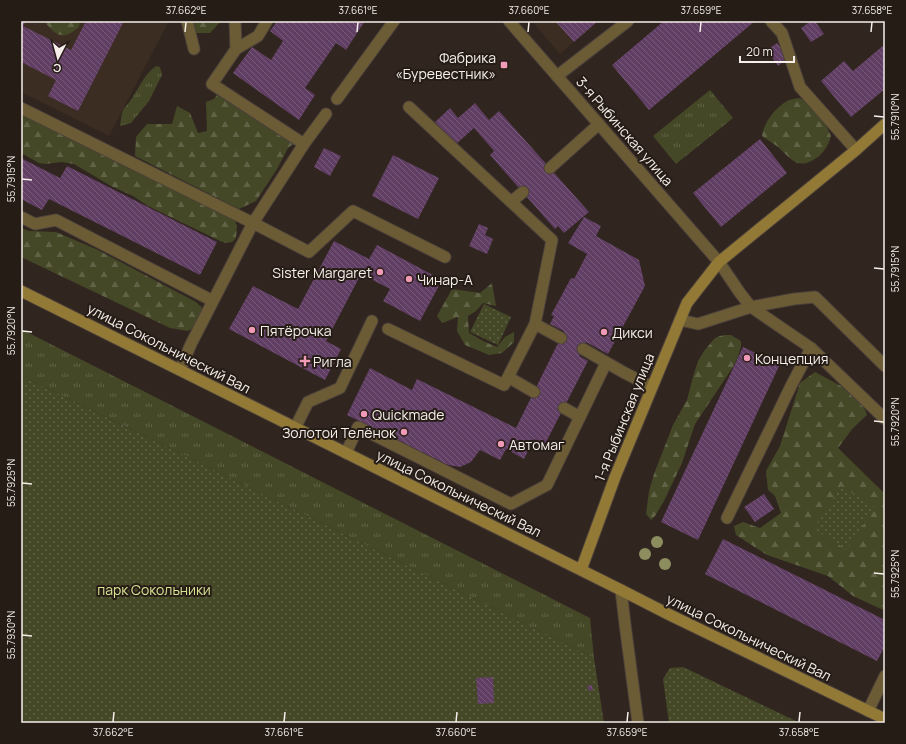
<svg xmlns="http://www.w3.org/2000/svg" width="906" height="744" font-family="Manrope,sans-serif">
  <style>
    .built { fill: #3c2d22 }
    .grass { fill: url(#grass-tufts) }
    .forest { fill: url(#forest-firs) }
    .park { fill: url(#park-dots) }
    .building { fill: url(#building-back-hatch) }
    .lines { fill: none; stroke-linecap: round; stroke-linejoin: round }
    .service-casing { stroke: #4c413b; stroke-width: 13 }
    .minor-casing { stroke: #4c413b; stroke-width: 13 }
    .tertiary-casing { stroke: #4c413b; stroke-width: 13 }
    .secondary-casing { stroke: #4c413b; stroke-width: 13 }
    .service { stroke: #6c5c35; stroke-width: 11 }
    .minor { stroke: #6c5c35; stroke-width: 11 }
    .tertiary { stroke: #6c5c35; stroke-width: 11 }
    .secondary { stroke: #927936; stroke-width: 11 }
    .tree { fill: #8c8e5f }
    .ticks { fill: none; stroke: #f5eeea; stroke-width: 1.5 }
    .poi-dot { fill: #f09ab7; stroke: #261c16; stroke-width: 1.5 }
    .labels { text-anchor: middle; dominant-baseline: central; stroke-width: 4; stroke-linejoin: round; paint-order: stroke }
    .poi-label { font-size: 14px; fill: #f5eeea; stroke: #261c16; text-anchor: start }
    .street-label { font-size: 14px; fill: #f5eeea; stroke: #261c16 }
    .park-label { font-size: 14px; fill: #d7e393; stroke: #261c16 }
    .neatline { fill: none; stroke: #f5eeea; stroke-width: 1.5 }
    .ticks-label { font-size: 10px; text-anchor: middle; fill: #f5eeea }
  </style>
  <defs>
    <pattern id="grass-tufts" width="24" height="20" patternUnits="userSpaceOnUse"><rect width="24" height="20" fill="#444827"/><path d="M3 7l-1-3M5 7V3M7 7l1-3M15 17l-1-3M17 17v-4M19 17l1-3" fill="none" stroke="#606346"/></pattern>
    <pattern id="forest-firs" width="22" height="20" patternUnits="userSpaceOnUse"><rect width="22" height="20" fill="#444827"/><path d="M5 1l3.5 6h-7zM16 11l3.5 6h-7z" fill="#606346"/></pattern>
    <pattern id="park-dots" width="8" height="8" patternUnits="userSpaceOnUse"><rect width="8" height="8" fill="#444827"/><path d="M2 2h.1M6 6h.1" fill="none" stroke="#606346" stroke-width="1.8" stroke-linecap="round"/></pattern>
    <pattern id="building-back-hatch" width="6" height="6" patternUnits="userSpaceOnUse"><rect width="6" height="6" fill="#613e63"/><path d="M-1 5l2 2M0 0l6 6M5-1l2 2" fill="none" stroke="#785a7a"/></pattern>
  </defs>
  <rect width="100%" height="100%" fill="#30251f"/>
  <path class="built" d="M21 21H169L109 136 21 92Z
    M532 21H598L560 54Z"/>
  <path class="grass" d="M156 66 160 67 162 75 149 101 131 123 120 126C121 120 121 114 124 108 126 106 127 105 128 104 138 91 143 75 156 66Z
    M710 90 733 118 676 164 653 136Z
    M21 329 590 618 594 658 178 452 21 376Z"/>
  <path class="forest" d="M44 21H80L79 27C63 41 56 36 44 21Z
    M192 21H221L210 33H195Z
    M219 92 225 96 271 129 293 144 288 148 277 169 256 201 239 209 135 156 136 137 147 124H172L177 106 190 113 198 133 207 131 206 102 214 99Z
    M799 98C812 103 826 123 831 136 829 144 825 151 818 157 798 171 792 160 778 147 773 143 767 140 762 136 764 122 775 108 787 101 791 99 795 99 799 98Z
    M21 113 126 167 177 190 231 217 235 221 237 226 236 238 232 242 226 243 220 241 148 206 133 196 111 186 74 164 62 162 45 164 39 163 21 153Z
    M21 228 29 231 56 232 98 250 196 302 203 309 196 326 188 331 170 328 21 257Z
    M492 283 496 306 483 303 476 311 468 316 469 333 483 341 497 347 505 337 514 332V342L502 353 489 355 465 345 457 331 458 317 442 323 437 316 452 289 480 293Z
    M725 335H731L741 341V346L738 357 733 367 695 424 682 463 664 501 655 516 651 520 646 514 649 491 654 474 673 425 687 400 693 377 698 361 704 351 715 338 720 336Z
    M815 372 841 386 863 405 867 415 853 428 838 448 882 491 885 493V610L881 609 853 596 828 576 767 555 736 535 734 526 743 522 760 528 781 513 775 496 768 490 766 471 780 446 800 383Z"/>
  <path class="park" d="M484 304 511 317 498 345 470 332Z
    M21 376 178 452 594 658 604 723H21Z
    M841 486 875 507 847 550 814 529Z
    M683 667 800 723H669L663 679 670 668Z"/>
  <path class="building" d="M21 21H26L23 26 71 50 86 21H124L78 111 48 96 56 80 21 62Z
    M277 21H365L346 50 336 43 305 88 315 95 299 120 233 73 252 47 271 60 283 41 270 31Z
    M555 21H598L574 42Z
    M664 21H755L649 110 612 65Z
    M811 21H815L824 34 811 42 801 28Z
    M777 43 788 58 778 66 767 50Z
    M885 44V89L851 117 821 81 844 61 853 71Z
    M475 103 489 120 499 111 589 212 564 233 558 226 555 229 490 155 494 151 474 128 455 145 435 122 450 108 458 118Z
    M760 139 787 173 721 227 693 193Z
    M324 148 341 156 330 176 314 167Z
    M393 155 439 178 418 219 372 196Z
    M21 158 60 178 67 166 217 242 200 275 49 199 42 210 21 199Z
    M584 217 601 226 596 236 639 260 645 286 608 354 586 342 579 356 588 361 545 444 534 439 524 459 506 449 500 460 480 450 471 462 460 467 448 465 347 415 370 368 412 390 417 379 516 428 564 331 550 324 554 316 551 315 571 278 574 279 587 254 568 243Z
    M479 224 488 228 485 235 493 239 487 254 469 246Z
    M334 241 369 259 377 245 442 280 420 321 383 301 390 289 361 274 326 341 341 349 325 380 229 329 253 286 298 309Z
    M743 347 780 364 698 540 661 522Z
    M764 494 774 509 755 522 744 507Z
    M723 539 885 620V646L877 661 705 574Z
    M493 677 494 703 478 704 476 678Z
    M592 685 593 690 589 691 587 686Z"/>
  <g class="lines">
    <defs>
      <path id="service" d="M187 21 194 49
        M235 21 236 49 212 84 304 144 326 114
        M771 21 782 33 800 87 856 150
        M236 49 258 36 267 21
        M557 76 628 21
        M337 99 394 21
        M21 108 253 223 191 344 180 370
        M304 144 253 223 309 252 353 211 445 257
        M550 168 599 124
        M511 202 523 192
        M21 217 35 224 56 220 213 301
        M680 320 698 324 751 307 794 299 815 297 885 366
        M535 324 561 338
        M388 329 504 385 535 324 552 240 409 107
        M583 349 623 372 652 387
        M508 377 534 392
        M564 408 580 417
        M295 428 308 402 340 388 372 321
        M346 453 358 427 511 504 547 485 606 363
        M727 518 791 386 811 348
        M868 711 885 676"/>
      <path id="minor" d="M509 21 719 262 740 293 751 307 811 348 885 419"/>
      <path id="tertiary" d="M621 590 625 624 638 723"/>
      <path id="secondary" d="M21 291 621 590 670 615 885 719
        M581 570 615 477 687 303 719 262 856 150 885 124"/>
    </defs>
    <use href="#service" class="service-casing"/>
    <use href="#minor" class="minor-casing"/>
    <use href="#tertiary" class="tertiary-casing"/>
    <use href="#secondary" class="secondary-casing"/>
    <use href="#service" class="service"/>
    <use href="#minor" class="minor"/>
    <use href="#tertiary" class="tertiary"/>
    <use href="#secondary" class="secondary"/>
  </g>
  <g class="tree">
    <circle cx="657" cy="542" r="6"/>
    <circle cx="645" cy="554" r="6"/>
    <circle cx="665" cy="564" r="6"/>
  </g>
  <path class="ticks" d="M185 32 186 22M357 32 358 22M528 32 529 22M700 32 701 22M871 32 872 22M874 116 884 117M22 179 32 180M874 268 884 269M22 331 32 332M874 421 884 422M22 483 32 484M874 573 884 574M22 635 32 636M113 722 114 712M284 722 285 712M456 722 457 712M627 722 628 712M799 722 800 712"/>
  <g class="poi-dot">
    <rect x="500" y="61" width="8" height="8" rx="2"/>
    <circle cx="380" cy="272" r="4"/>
    <circle cx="409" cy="279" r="4"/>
    <circle cx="252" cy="330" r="4"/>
    <circle cx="604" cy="332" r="4"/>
    <circle cx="747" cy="358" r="4"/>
    <path d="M303 355h4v4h4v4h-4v4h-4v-4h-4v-4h4z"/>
    <circle cx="364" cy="414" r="4"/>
    <circle cx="404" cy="432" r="4"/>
    <circle cx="501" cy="444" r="4"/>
  </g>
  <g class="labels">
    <g class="poi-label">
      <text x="496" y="57" text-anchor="end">Фабрика<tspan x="496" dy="16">«Буревестник»</tspan></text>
      <text x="372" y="272" text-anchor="end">Sister Margaret</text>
      <text x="417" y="279">Чинар-А</text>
      <text x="260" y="330">Пятёрочка</text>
      <text x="612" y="332">Дикси</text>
      <text x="755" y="358">Концепция</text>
      <text x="313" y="361">Ригла</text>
      <text x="372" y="414">Quickmade</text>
      <text x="396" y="432" text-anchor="end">Золотой Телёнок</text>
      <text x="509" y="444">Автомаг</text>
    </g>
    <g class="street-label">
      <text transform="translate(625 131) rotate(49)">3-я Рыбинская улица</text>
      <text transform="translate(169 348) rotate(27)">улица Сокольнический Вал</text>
      <text transform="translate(624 417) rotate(-68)">1-я Рыбинская улица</text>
      <text transform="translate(459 493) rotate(26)">улица Сокольнический Вал</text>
      <text transform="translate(749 637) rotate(26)">улица Сокольнический Вал</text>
    </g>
    <g class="park-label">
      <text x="154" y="589">парк Сокольники</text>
    </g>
  </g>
  <rect width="906" height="744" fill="none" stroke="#261c16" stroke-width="44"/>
  <g transform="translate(58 58) rotate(186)" stroke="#261c16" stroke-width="3" paint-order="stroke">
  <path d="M0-3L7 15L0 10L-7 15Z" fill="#f5eeea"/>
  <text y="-6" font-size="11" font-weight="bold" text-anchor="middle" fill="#f5eeea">С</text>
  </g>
  <path d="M740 56v6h54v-6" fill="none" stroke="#f5eeea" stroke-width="2"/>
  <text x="746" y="56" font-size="12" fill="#f5eeea" stroke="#261c16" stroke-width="3" paint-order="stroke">20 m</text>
  <rect x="22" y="22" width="862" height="700" class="neatline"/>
  <g class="ticks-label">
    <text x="186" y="14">37.662°E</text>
    <text x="358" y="14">37.661°E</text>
    <text x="529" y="14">37.660°E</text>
    <text x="701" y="14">37.659°E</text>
    <text x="872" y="14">37.658°E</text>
    <text transform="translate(895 117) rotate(-90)" y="4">55.7910°N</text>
    <text transform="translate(11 179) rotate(-90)" y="4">55.7915°N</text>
    <text transform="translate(895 269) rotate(-90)" y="4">55.7915°N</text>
    <text transform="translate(11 331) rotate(-90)" y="4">55.7920°N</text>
    <text transform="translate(895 422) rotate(-90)" y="4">55.7920°N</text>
    <text transform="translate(11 483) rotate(-90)" y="4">55.7925°N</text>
    <text transform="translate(895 574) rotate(-90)" y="4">55.7925°N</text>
    <text transform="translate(11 635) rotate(-90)" y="4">55.7930°N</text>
    <text x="113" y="736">37.662°E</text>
    <text x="284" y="736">37.661°E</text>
    <text x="456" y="736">37.660°E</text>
    <text x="627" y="736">37.659°E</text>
    <text x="799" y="736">37.658°E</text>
  </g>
</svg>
